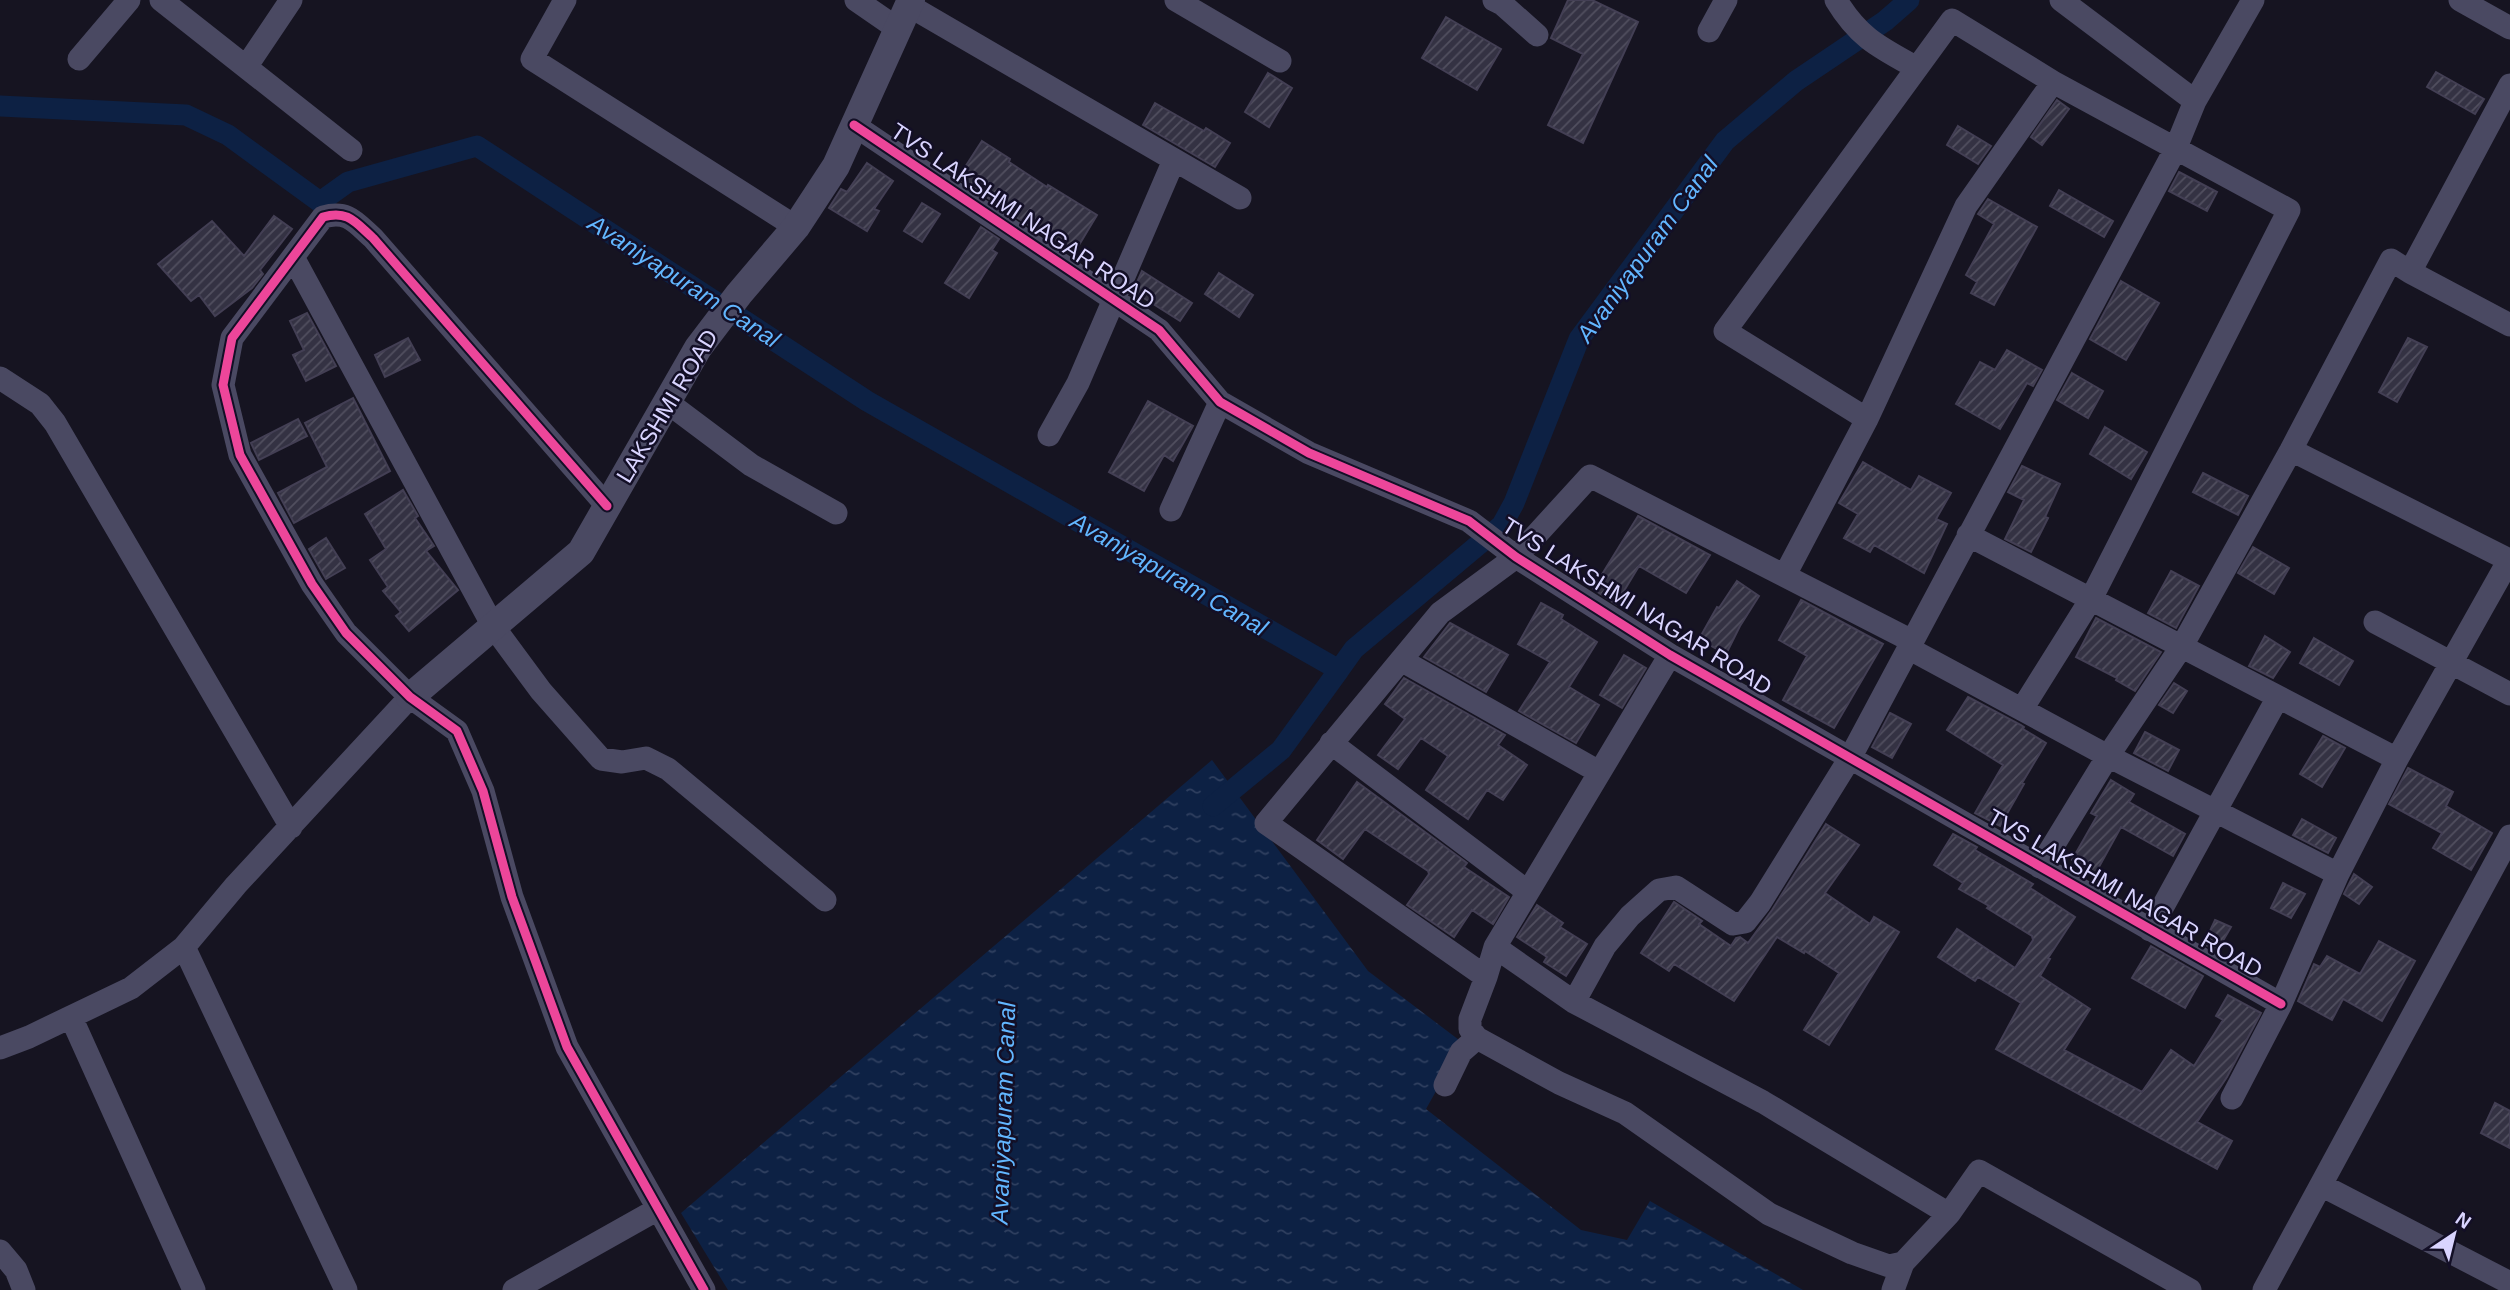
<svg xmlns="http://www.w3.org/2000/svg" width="2510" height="1290" font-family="Helvetica,sans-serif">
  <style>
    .water { fill: url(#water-ripples) }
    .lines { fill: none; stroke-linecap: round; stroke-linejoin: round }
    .canal { stroke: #0d2144; stroke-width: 21 }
    .building { fill: url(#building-hatch); stroke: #433f54; stroke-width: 2 }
    .minor { stroke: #4a4962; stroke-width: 23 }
    .tertiary { stroke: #4a4962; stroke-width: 28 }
    .cycleway-casing { stroke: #130f26; stroke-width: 13 }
    .cycleway { stroke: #ed469a; stroke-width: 9 }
    .labels { text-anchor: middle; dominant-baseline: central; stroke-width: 5; stroke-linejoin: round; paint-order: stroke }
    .street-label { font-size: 23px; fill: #d9d4ff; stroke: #130f26 }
    .water-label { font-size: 24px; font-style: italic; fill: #62b6ff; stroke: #130f26 }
  </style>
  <defs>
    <pattern id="water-ripples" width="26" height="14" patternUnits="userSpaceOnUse" patternTransform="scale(1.75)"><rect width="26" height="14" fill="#0d2144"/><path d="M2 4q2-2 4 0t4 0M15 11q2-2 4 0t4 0" fill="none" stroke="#304060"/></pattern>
    <pattern id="building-hatch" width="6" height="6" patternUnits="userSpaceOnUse" patternTransform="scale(1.75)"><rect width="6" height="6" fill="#343243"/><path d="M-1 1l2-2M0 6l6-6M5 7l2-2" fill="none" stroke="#514f5f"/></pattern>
  </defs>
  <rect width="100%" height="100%" fill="#161421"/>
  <path class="water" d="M1212 760 1368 971 1463 1043 1426 1109 1581 1230 1627 1240 1650 1201 1803 1290H728L681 1213Z"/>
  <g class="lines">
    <path class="canal" d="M0 106 186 115 228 135 320 202 348 182 477 146 867 401 1339 670 1354 649 1502 525 1514 503 1579 339 1725 141 1796 81 1885 21 1909 0
      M1213 806 1281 750 1339 670"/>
  </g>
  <path class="building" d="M1568 0H1592L1638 22 1583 143 1548 125 1583 54 1551 38Z
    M1446 17 1501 49 1477 90 1422 58Z
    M2436 72 2484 99 2475 114 2427 87Z
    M1268 73 1292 88 1269 127 1245 112Z
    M2057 100 2069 109 2042 145 2031 137Z
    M1155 103 1204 131 1206 128 1230 143 1215 167 1143 125Z
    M1958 126 1991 146 1978 164 1947 145Z
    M982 141 1010 159 1009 162 1047 187 1048 185 1097 215 1073 255 958 178Z
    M867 163 893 181 874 209 879 211 867 231 829 208 841 189 847 192Z
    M2179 172 2217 192 2207 211 2169 191Z
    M2059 190 2113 221 2104 237 2050 206Z
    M1988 199 2037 227 1994 305 1971 293 1977 282 1966 275 1994 224 1978 214Z
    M922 203 940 214 922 242 904 231Z
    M274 216 292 229 260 270 263 274 252 288 215 316 199 295 191 301 158 264 212 221 244 256Z
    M981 227 999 239 992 250 997 253 969 298 945 283Z
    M1142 271 1192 303 1180 321 1133 291Z
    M1219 273 1253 295 1239 317 1205 294Z
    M2121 281 2159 303 2126 360 2090 339Z
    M307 313 336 366 306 381 293 355 304 350 290 321Z
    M408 338 420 360 385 377 375 355Z
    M2408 338 2427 347 2397 402 2379 392Z
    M2007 350 2042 370 2033 386 2027 383 2000 429 1956 404 1980 362 1995 370Z
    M2072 373 2103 391 2088 418 2057 400Z
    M353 398 390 471 294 523 278 493 327 467 305 423Z
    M1148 401 1193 426 1173 461 1164 455 1144 491 1109 472Z
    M298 419 307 436 259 460 251 443Z
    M2105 427 2147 452 2131 479 2090 454Z
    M1863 462 1911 490 1919 476 1951 493 1936 519 1947 524 1924 573 1874 545 1870 552 1844 538 1858 514 1839 503Z
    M2022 466 2060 484 2045 517 2048 518 2031 552 2005 539 2024 500 2008 492Z
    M2203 473 2248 496 2238 515 2193 492Z
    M403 490 418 516 415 518 434 546 426 551 458 590 409 631 396 616 401 612 383 591 388 587 370 560 386 549 365 514Z
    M1638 516 1710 555 1686 593 1639 566 1616 604 1593 589Z
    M326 538 345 568 326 579 309 549Z
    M2253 547 2289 568 2274 594 2238 573Z
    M2171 571 2199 586 2176 628 2148 613Z
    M1737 581 1759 596 1740 626 1726 654 1699 639 1717 607 1719 608Z
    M1801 600 1883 644 1834 728 1783 700 1807 656 1779 640Z
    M1541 603 1563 615 1561 619 1597 642 1569 687 1599 705 1576 743 1519 711 1550 662 1518 644Z
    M2096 618 2161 652 2135 691 2116 680 2117 678 2076 657Z
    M1450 623 1508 655 1486 692 1424 657Z
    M2265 636 2290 652 2273 678 2249 666Z
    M2314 638 2353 661 2339 685 2300 663Z
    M1624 655 1646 668 1622 708 1600 695Z
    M1404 678 1505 735 1498 745 1527 765 1503 800 1487 790 1468 819 1426 790 1448 756 1421 738 1398 769 1378 755 1405 719 1385 704Z
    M2174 683 2187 691 2173 713 2159 705Z
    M1968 697 2021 725 2024 727 2023 729 2046 743 2022 783 2024 784 2000 826 1975 813 2003 765 1947 730Z
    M1890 713 1911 724 1892 758 1872 747Z
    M2145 732 2179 750 2168 771 2134 753Z
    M2323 736 2345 748 2322 787 2300 774Z
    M2408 768 2453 792 2446 806 2492 833 2471 870 2433 848 2442 833 2389 804Z
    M2111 780 2134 794 2129 802 2185 834 2173 856 2121 827 2095 874 2072 860 2097 816 2091 813Z
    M1357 782 1467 863 1464 867 1509 897 1493 924 1472 910 1454 937 1407 905 1429 874 1428 871 1365 829 1343 859 1317 840Z
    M2302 819 2336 838 2328 853 2293 835Z
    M1826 824 1859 845 1825 893 1870 924 1874 917 1899 932 1829 1045 1804 1030 1839 973 1805 951 1804 953 1777 937 1734 1001 1674 964 1669 971 1641 953 1674 902 1702 921 1699 924 1731 946 1736 938 1740 937 1748 943 1772 910Z
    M1953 834 1977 847 1975 850 2033 884 2030 888 2075 917 2048 958 2050 959 2040 976 2090 1009 2064 1050 2142 1092 2171 1050 2194 1066 2223 1020 2216 1016 2228 995 2261 1013 2227 1077 2197 1122 2232 1141 2217 1169 1996 1049 2021 1003 1978 977 1975 981 1938 957 1957 929 2015 968 2033 940 2032 936 1987 908 1989 906 1959 889 1963 883 1934 865Z
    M2354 874 2372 887 2359 904 2344 894Z
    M2283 883 2305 894 2291 918 2271 908Z
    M1537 905 1563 923 1560 927 1587 944 1566 976 1544 962 1547 957 1517 937Z
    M2215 920 2231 927 2217 951 2204 944Z
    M2379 941 2415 961 2382 1021 2343 999 2332 1020 2298 1001 2314 964 2320 967 2327 956 2360 974Z
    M2151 946 2203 976 2185 1008 2132 978Z
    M2495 1103 2510 1111V1148L2481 1133Z"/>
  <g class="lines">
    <path class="minor" d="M161 0 351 150
      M565 0 532 59 796 227
      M856 0 898 29
      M1176 0 1280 61
      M1494 0 1502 4 1537 35
      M1836 0C1859 38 1879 47 1917 68
      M2061 0 2195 101
      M2460 0 2510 28
      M908 5 1240 198
      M1709 31 1726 0
      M79 59 129 0
      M246 67 291 0
      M2510 85 2410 272 2510 325
      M854 125 1159 330 1220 402 1309 453 1469 521 1516 557 1670 655 2281 1004
      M293 257 493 626 541 691 601 759 622 762 646 758 668 769 825 900
      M0 378 40 404 55 423 291 827
      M667 402 751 465 836 513
      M1867 419 1725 331 1952 20 2053 82
      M1049 435 1078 383 1174 160
      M607 506 373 238C355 222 348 210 323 217L232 338 223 385 240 455 312 584 346 633 410 697 457 731 483 791 512 897 567 1047 704 1290
      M1171 510 1220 402
      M1968 535 2397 759
      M1785 575 1867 419 1966 206 2053 82 2289 210 2091 599 2022 709
      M2375 622 2510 694
      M1908 648 2108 756 2338 874
      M1670 655 1495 947 1574 1002 1763 1102 1949 1214 1979 1171 2190 1290
      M1401 660 1599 772
      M1331 743 1528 892
      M2040 867 2108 756 2182 646 2291 450
      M2150 930 2278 697
      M184 947 346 1290
      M1495 947 1486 977 1266 823 1440 613 1516 557 1590 476 1912 641
      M1486 977 1470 1019V1029L1477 1038 1559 1083 1625 1113 1769 1214 1852 1253 1889 1266 1903 1263 1949 1214
      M1574 1002 1605 946 1630 916 1659 890 1676 887 1733 924 1745 922 1760 903 1850 758 2175 150 2195 101 2253 0
      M71 1017 194 1290
      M0 1048 29 1037 131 988 184 947 236 885 410 697
      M1445 1085 1461 1052 1477 1038
      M2232 1098 2281 1004 2338 874 2397 759 2509 560 2291 450 2391 260 2410 272
      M2321 1185 2510 1283
      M0 1251 16 1270 24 1290
      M514 1290 658 1209
      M1893 1290 1903 1263
      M2264 1290 2510 836"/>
    <path class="tertiary" d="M410 697 581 552 698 348 739 294 796 227 836 166 911 0"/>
    <defs>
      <path id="cycleway" d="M854 125 1159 330 1220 402 1309 453 1469 521 1516 557 1670 655 2281 1004
        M607 506 373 238C355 222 348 210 323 217L232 338 223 385 240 455 312 584 346 633 410 697 457 731 483 791 512 897 567 1047 704 1290"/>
    </defs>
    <use href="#cycleway" class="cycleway-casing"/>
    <use href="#cycleway" class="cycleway"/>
  </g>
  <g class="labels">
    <g class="street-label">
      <text transform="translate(1023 216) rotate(34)">TVS LAKSHMI NAGAR ROAD</text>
      <text transform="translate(667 406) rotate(-59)">LAKSHMI ROAD</text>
      <text transform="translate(1637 606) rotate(32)">TVS LAKSHMI NAGAR ROAD</text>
      <text transform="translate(2125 893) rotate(30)">TVS LAKSHMI NAGAR ROAD</text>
    </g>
    <g class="water-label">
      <text transform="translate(1647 249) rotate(-54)">Avaniyapuram Canal</text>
      <text transform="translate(684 281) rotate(33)">Avaniyapuram Canal</text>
      <text transform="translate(1169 574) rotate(30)">Avaniyapuram Canal</text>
      <text transform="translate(1003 1113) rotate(-88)">Avaniyapuram Canal</text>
    </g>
  </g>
  <g transform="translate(2454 1234) rotate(35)" stroke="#130f26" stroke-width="5" paint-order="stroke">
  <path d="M0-5L12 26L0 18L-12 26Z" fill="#d9d4ff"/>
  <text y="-10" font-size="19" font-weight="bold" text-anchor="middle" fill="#d9d4ff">N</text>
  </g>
</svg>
